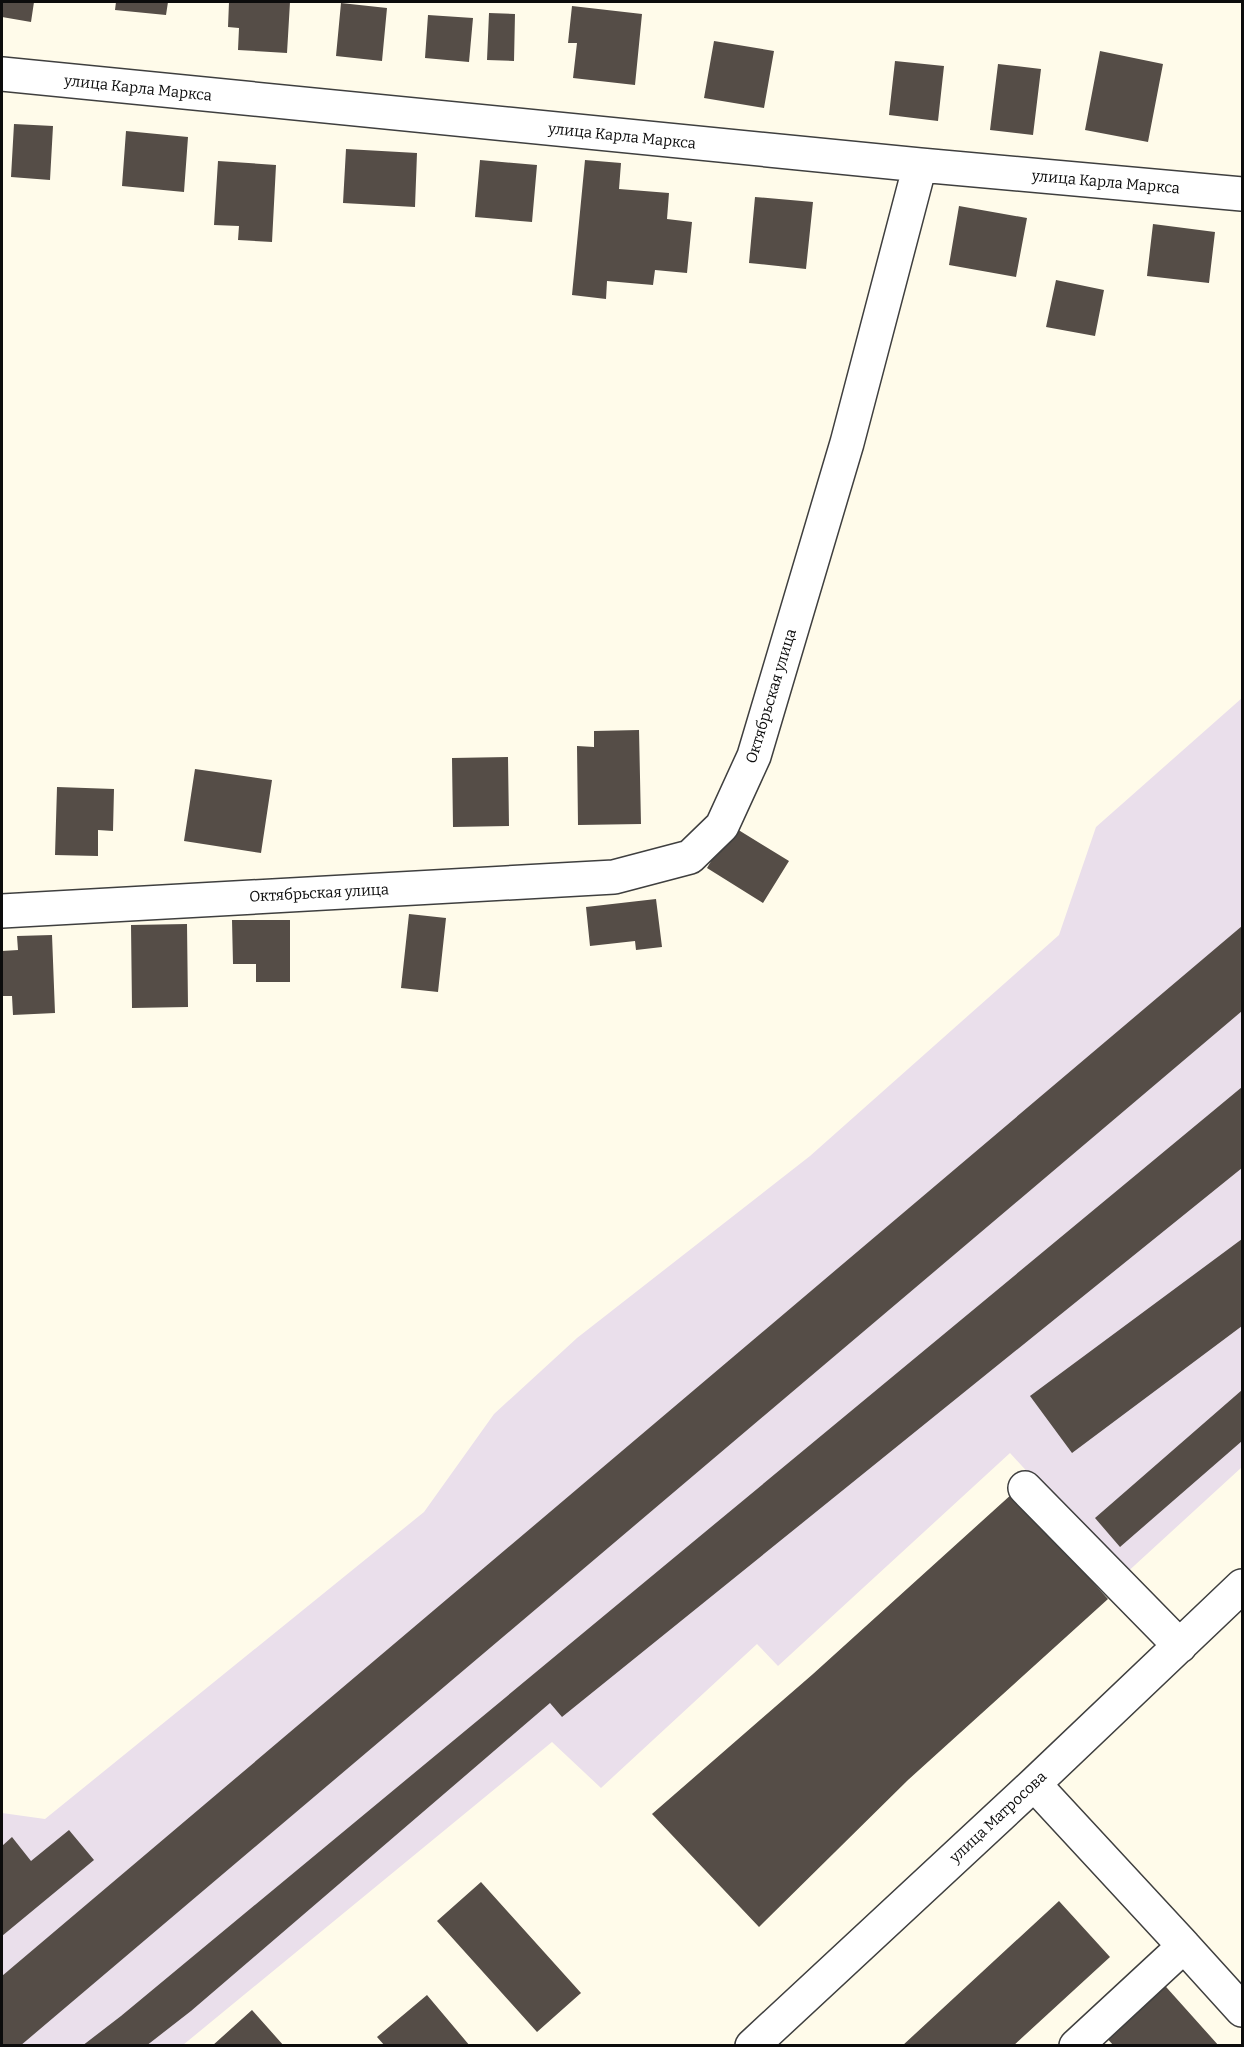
<svg xmlns="http://www.w3.org/2000/svg" width="1244" height="2047" font-family="Bitter,serif">
  <style>
    .industrial { fill: #eadfeb }
    .building { fill: #554d47 }
    .lines { fill: none; stroke-linecap: round; stroke-linejoin: round }
    .minor-casing { stroke: #3f3f3f; stroke-width: 36 }
    .minor { stroke: #fff; stroke-width: 33 }
    .labels { text-anchor: middle; dominant-baseline: central; stroke-width: 6; stroke-linejoin: round; paint-order: stroke }
    .street-label { font-size: 15px; fill: #0c0c0c; stroke: #fff }
  </style>
  <rect width="100%" height="100%" fill="#fffbea"/>
  <path class="industrial" d="M1242 698V1467L1123 1576 1010 1453 778 1666 757 1644 601 1788 552 1742 183 2045 2 2046V1813L45 1819 424 1512 494 1414 577 1338 810 1156 1059 935 1096 827Z"/>
  <path class="building" d="M2 2H34L31 22 2 17Z
    M116 2H168L166 15 115 10Z
    M229 2H290L287 53 238 50 239 28 228 27Z
    M341 3 387 8 382 61 336 56Z
    M572 6 642 14 635 85 573 78 577 43H568Z
    M489 13 515 14 514 61 487 60Z
    M428 15 473 18 469 62 425 58Z
    M714 41 774 51 764 108 704 98Z
    M1100 51 1163 64 1148 142 1085 130Z
    M895 61 944 66 938 121 889 115Z
    M998 64 1041 69 1033 135 990 130Z
    M14 124 53 126 50 180 11 177Z
    M126 131 188 137 184 192 122 186Z
    M346 149 417 153 415 207 343 203Z
    M480 160 537 165 532 222 475 217Z
    M585 160 621 163 619 189 669 193 667 219 692 222 687 273 655 270 653 285 607 281 606 299 572 295Z
    M218 161 276 165 272 242 238 240 239 226 214 225Z
    M755 197 813 202 806 269 749 263Z
    M959 206 1027 218 1016 277 949 265Z
    M1153 224 1215 232 1209 283 1147 276Z
    M1056 280 1104 290 1095 336 1046 327Z
    M639 730 641 824 578 825 577 746 594 747V731Z
    M508 757 509 826 453 827 452 758Z
    M195 769 272 780 261 853 184 841Z
    M57 787 114 789 113 831 98 830V856L55 855Z
    M732 826 789 861 763 903 707 868Z
    M656 899 662 947 636 950 635 941 590 946 586 907Z
    M409 914 446 918 438 992 401 988Z
    M232 920H290V982H256V964H233Z
    M187 924 188 1007 132 1008 131 925Z
    M1242 926V1011L20 2046H2V1976Z
    M52 935 55 1013 13 1015 12 996H2V951L18 950 17 936Z
    M1242 1087V1168L562 1717 550 1703 191 2011 146 2046H82L121 2016Z
    M1242 1239V1326L1072 1453 1030 1396Z
    M1242 1390V1441L1120 1547 1095 1518Z
    M1013 1493 1108 1599 908 1780 759 1927 652 1814 813 1674Z
    M69 1830 94 1860 2 1936V1846L12 1837 31 1861Z
    M481 1882 581 1993 537 2032 437 1921Z
    M1059 1901 1110 1957 1013 2046H902Z
    M1150 1969 1219 2046H1114L1092 2022Z
    M427 1995 470 2046H385L377 2037Z
    M252 2010 284 2046H212Z"/>
  <g class="lines">
    <defs>
      <path id="minor" d="M2 74 920 165 1242 194
        M2 911 614 877 690 857 722 826 754 756 847 443 920 165
        M1025 1488 1180 1646
        M1034 1784 1184 1946 1076 2046
        M1184 1946 1242 2010
        M752 2046 1034 1784 1242 1586"/>
    </defs>
    <use href="#minor" class="minor-casing"/>
    <use href="#minor" class="minor"/>
  </g>
  <g class="labels">
    <g class="street-label">
      <text transform="translate(138 88) rotate(6)">улица Карла Маркса</text>
      <text transform="translate(622 136) rotate(6)">улица Карла Маркса</text>
      <text transform="translate(1106 182) rotate(5)">улица Карла Маркса</text>
      <text transform="translate(771 696) rotate(-73)">Октябрьская улица</text>
      <text transform="translate(319 893) rotate(-3)">Октябрьская улица</text>
      <text transform="translate(998 1817) rotate(-43)">улица Матросова</text>
    </g>
  </g>
  <rect width="1244" height="2047" fill="none" stroke="#0c0c0c" stroke-width="6"/>
</svg>
